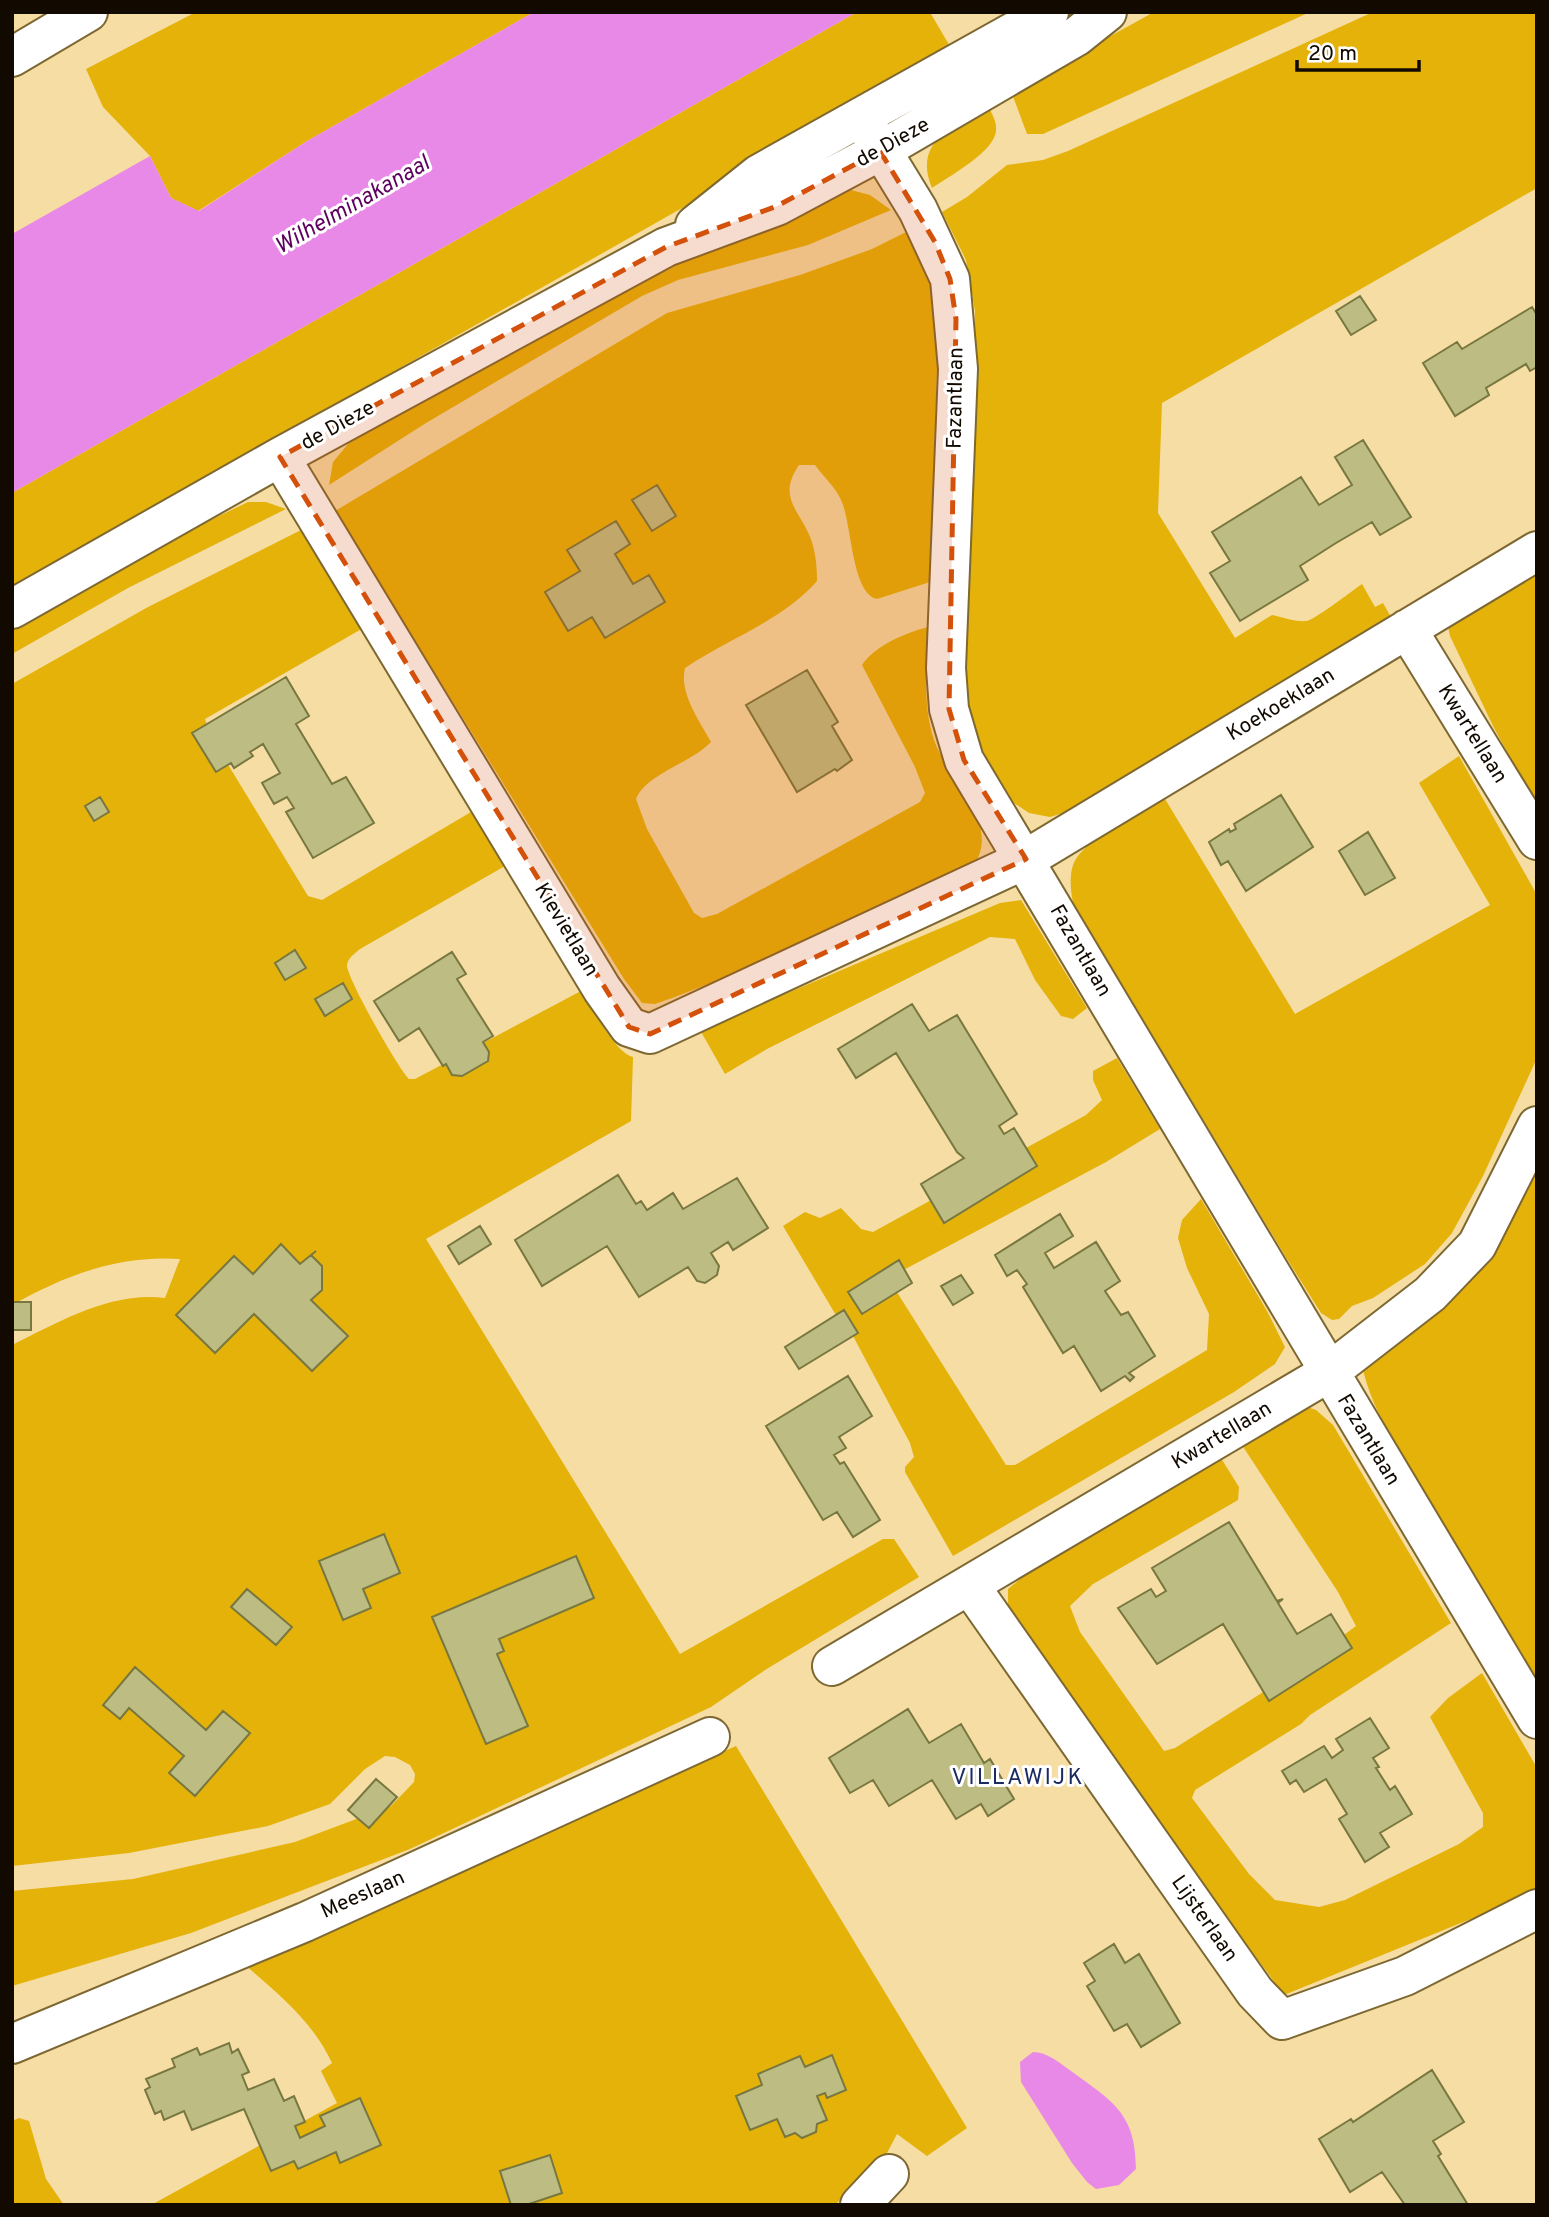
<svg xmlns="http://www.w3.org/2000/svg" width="1549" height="2217" font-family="Overpass,sans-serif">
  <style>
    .green { fill: #e5b209 }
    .water { fill: #e989e7 }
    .building { fill: #bdbd83; stroke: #78773f; stroke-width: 2 }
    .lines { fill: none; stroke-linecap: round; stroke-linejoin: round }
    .minor-casing { stroke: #7e6832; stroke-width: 42 }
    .minor { stroke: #fff; stroke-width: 38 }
    .marked { fill: #d3510b; fill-opacity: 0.2; stroke: #d3510b; stroke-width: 5; stroke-dasharray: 14 9; stroke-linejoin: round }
    .labels { text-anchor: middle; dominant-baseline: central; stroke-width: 6; stroke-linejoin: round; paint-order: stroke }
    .street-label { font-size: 21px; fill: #120a00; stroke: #fff }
    .water-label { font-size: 23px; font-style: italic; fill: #5d005e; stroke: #fff }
    .neighbourhood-label { font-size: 23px; letter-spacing: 2px; fill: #1a2b62; stroke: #fff }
  </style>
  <rect width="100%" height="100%" fill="#f5dda4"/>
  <path class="green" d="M196 12H534L307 141 198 211 171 198 150 156 103 107 86 69Z
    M857 12H933L931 14 951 48 959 51 12 588V493Z
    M1154 12H1310L1043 134H1027L1011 91Z
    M1373 12H1537V188L1162 403 1158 513 1235 638 1272 615C1282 617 1295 622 1306 621 1313 621 1352 591 1362 584L1375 607 1383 603 1391 617 1070 811 1050 817 1029 813 1011 801 984 765 964 699 975 311 966 260 942 212 967 197 1007 165 1043 160 1068 151Z
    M987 104C991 112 997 121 996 130 996 151 948 177 932 188 912 141 955 125 987 104Z
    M847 189 870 195 891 210 808 245 678 280 642 296 426 423 329 485 333 462 353 438 632 283Z
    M908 231 930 274 938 337 930 582 877 599C851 593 852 522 841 500 836 488 823 476 815 465H799C776 499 801 510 812 542 816 555 817 568 817 581 782 621 729 638 685 668 679 693 699 720 711 742 691 763 646 774 636 799L647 829 694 913 702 918 717 914 920 802 925 793 915 767 862 665C876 645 905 633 928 627 927 664 922 704 934 740 947 779 1008 828 969 871 961 880 948 886 939 894L675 997 655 1004 642 1003 624 979 335 511 667 313 800 275 872 249Z
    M248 502H266L286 509 128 588 12 654V630L165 542Z
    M303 529 365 627 205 719 210 735 308 896 322 900 471 812 505 866 360 949C354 954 348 958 347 965 346 977 399 1070 409 1079H415L581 991C592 1007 615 1053 633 1057L631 1121 426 1239 680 1654 883 1539H894L919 1577 765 1670 711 1707 410 1849 191 1933 12 1986V1891L133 1879 295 1842 391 1806 414 1782 415 1774 410 1765 395 1757 385 1756 365 1769 330 1804 268 1826 129 1853 12 1866V1345C59 1322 111 1291 165 1298L180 1259C118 1255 66 1275 12 1305V684L148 607Z
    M1537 570V806L1494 728 1450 636 1448 626Z
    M1459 756 1537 895V1058L1483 1176 1452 1233 1425 1264 1373 1298 1352 1306 1339 1319 1332 1320 1321 1313 1287 1259 1073 903C1071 891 1069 878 1073 865 1082 839 1141 813 1165 799L1295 1014 1490 905 1419 783Z
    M1021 900 1087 1008 1073 1019 1061 1016 1035 980 1015 939 990 937 767 1049 725 1074 700 1030 1000 903Z
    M1117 1058 1160 1129 1106 1162 896 1274 893 1286 1006 1465H1015L1207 1350 1209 1314 1187 1268 1178 1238 1182 1220 1201 1199 1267 1311 1285 1347 1275 1364 1234 1392 953 1556 905 1472V1467L914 1457 910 1443 853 1336 840 1322 783 1226 805 1212 820 1218 841 1208 861 1229 873 1232 1086 1115 1102 1100 1093 1080V1071Z
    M1537 1154V1685C1499 1626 1466 1565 1432 1504 1407 1460 1372 1416 1362 1365 1385 1330 1430 1319 1461 1291 1494 1260 1517 1196 1537 1154Z
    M1307 1407 1316 1410 1333 1425 1451 1623 1310 1715 1301 1724 1195 1790 1192 1798 1249 1874 1275 1900 1319 1907 1345 1900 1459 1844 1483 1827V1813L1430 1717 1448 1698 1482 1673 1537 1768V1892L1284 1995 1134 1793 1008 1608V1589L1037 1565 1219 1455 1239 1487 1238 1500 1093 1584 1070 1606 1080 1632 1164 1751 1175 1748 1287 1677 1356 1626 1338 1592 1240 1442Z
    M736 1746 967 2128 927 2156 897 2134 887 2153 835 2205H151L337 2103 321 2071 332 2063C312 2020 278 1994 243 1963Z
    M19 2118 29 2121 46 2179 64 2205H12V2121Z"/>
  <path class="water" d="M534 12H857L12 493V234L150 156 171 198 199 211 307 141Z
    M1033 2052C1047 2052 1060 2063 1071 2071 1112 2101 1136 2113 1136 2169L1119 2185 1096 2189 1087 2182 1072 2163 1021 2082 1020 2062Z"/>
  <path class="building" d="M1360 296 1376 320 1351 335 1336 311Z
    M1532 307 1537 315V367L1530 371 1526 364 1486 388 1489 395 1455 416 1423 363 1457 342 1462 349Z
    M1363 440 1411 517 1380 535 1372 522 1336 543 1300 566 1308 580 1240 621 1210 573 1230 561 1212 532 1301 477 1319 505 1352 485 1335 457Z
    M657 485 676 516 652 531 632 500Z
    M616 521 630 544 615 554 633 584 649 575 665 602 605 638 592 617 568 631 545 592 580 571 567 550Z
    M807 670 838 722 832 726 852 760 837 771 835 769 797 792 746 705Z
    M286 677 309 716 296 724 332 784 346 777 374 823 313 858 286 812 294 808 287 797 274 804 262 783 280 773 263 744 250 752 253 756 234 768 231 763 216 772 192 733Z
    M1281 795 1313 847 1246 891 1228 861 1221 865 1209 842 1229 829 1230 832 1236 829 1234 824Z
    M100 797 109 812 94 821 85 806Z
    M1368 832 1395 878 1365 895 1339 851Z
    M295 950 306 968 285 980 275 963Z
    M452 952 466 974 457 979 493 1036 483 1042 489 1052 488 1061 462 1076 452 1075 446 1064 443 1066 419 1028 399 1041 374 1001Z
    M343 983 352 999 325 1016 315 999Z
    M912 1004 929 1031 957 1015 1017 1114 999 1126 1004 1134 1014 1128 1037 1166 944 1223 921 1184 964 1158 957 1152 896 1053 856 1078 838 1049Z
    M618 1175 636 1204 641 1201 647 1210 673 1193 683 1209 737 1178 768 1228 733 1250 728 1242 711 1253 719 1266 717 1275 705 1283 697 1281 688 1267 639 1297 607 1246 542 1286 515 1240Z
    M1060 1214 1073 1236 1045 1253 1054 1268 1096 1242 1120 1281 1105 1291 1121 1315 1128 1312 1155 1356 1129 1373 1134 1377 1130 1381 1125 1376 1101 1391 1074 1346 1063 1353 1023 1287 1027 1284 1017 1270 1007 1276 995 1255Z
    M480 1226 491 1244 459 1264 448 1246Z
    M281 1244 300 1264 316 1251 311 1255 322 1266V1290L311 1300 348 1336 312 1371 254 1314 215 1353 176 1315 234 1256 253 1274Z
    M899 1260 912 1283 862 1314 848 1292Z
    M961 1275 973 1293 953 1305 941 1286Z
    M12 1302H31V1330H12Z
    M844 1310 858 1333 799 1369 785 1347Z
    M848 1376 872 1416 839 1437 846 1448 834 1455 840 1464 844 1462 880 1520 853 1537 837 1512 823 1520 766 1426Z
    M1229 1522 1277 1601 1283 1599 1278 1603 1297 1634 1331 1614 1352 1648 1269 1701 1223 1624 1157 1664 1118 1608 1151 1589 1156 1597 1166 1591 1152 1568Z
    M384 1534 400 1573 363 1589 371 1608 343 1620 319 1561Z
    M576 1556 594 1598 499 1639 504 1651 497 1654 528 1726 486 1744 432 1617Z
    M247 1589 292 1627 276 1645 231 1607Z
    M135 1667 206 1730 223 1711 250 1733 195 1796 169 1773 184 1756 129 1708 120 1719 103 1705Z
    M908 1709 929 1743 961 1724 984 1763 990 1759 1014 1799 988 1816 981 1804 956 1819 932 1780 889 1806 873 1780 850 1793 829 1758Z
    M1370 1718 1389 1748 1373 1758 1379 1767 1376 1768 1390 1790 1395 1786 1412 1814 1380 1833 1389 1847 1365 1862 1339 1819 1347 1814 1326 1779 1304 1792 1296 1780 1290 1784 1282 1771 1324 1746 1332 1758 1343 1750 1336 1739Z
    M376 1779 397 1797 369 1828 348 1810Z
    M1114 1944 1125 1963 1139 1954 1180 2023 1141 2047 1127 2024 1114 2031 1087 1986 1095 1981 1084 1963Z
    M229 2043 232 2053 238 2049 249 2072 242 2075 248 2090 274 2079 284 2101 294 2096 305 2122 295 2126 300 2138 325 2126 320 2116 360 2098 381 2145 340 2163 336 2152 298 2169 294 2161 271 2171 244 2109 192 2130 184 2111 164 2120 161 2111 155 2114 145 2090 150 2087 146 2079 175 2067 172 2059 197 2048 200 2055Z
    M832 2055 846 2090 827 2098 825 2093 817 2096 827 2120 817 2124 816 2132 802 2138 795 2133 785 2137 777 2119 750 2130 736 2096 762 2085 758 2074 800 2056 805 2067Z
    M1432 2070 1464 2122 1433 2141 1441 2154 1438 2156 1468 2205H1405L1382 2172 1350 2192 1319 2139 1351 2119 1353 2122Z
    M550 2155 562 2193 526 2205H511L500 2171Z"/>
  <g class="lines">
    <defs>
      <path id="minor" d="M12 57 88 12
        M861 117 918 210 950 279 958 369 946 668 949 709 964 760 1537 1719
        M695 225 759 174 1049 12
        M280 457 602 989 629 1027 650 1034 1026 859 1537 551
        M12 609 280 457 666 247 777 206 880 151 1077 36 1107 12
        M1407 629 1537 840
        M970 1586 1255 1992 1282 2020 1405 1976 1537 1909
        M832 1666 1328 1373 1430 1294 1477 1245 1537 1126
        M12 2044 305 1922 710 1737
        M860 2205 889 2174"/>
    </defs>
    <use href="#minor" class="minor-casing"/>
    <use href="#minor" class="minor"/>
  </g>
  <path class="marked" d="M880 151 935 242 950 279 956 319 949 709 964 760 1026 859 650 1034 629 1027 280 457 666 247 777 206Z"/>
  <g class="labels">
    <g class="street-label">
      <text transform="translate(893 143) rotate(-29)">de Dieze</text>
      <text transform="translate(956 398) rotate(-89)">Fazantlaan</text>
      <text transform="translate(338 426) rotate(-29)">de Dieze</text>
      <text transform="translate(1281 705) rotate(-31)">Koekoeklaan</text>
      <text transform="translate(1472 734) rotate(58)">Kwartellaan</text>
      <text transform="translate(566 930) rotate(59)">Kievietlaan</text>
      <text transform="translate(1080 951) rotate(60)">Fazantlaan</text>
      <text transform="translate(1222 1436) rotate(-31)">Kwartellaan</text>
      <text transform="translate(1368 1440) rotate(59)">Fazantlaan</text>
      <text transform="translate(363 1895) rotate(-24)">Meeslaan</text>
      <text transform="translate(1204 1919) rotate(55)">Lijsterlaan</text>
    </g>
    <g class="water-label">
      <text transform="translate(353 206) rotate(-30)">Wilhelminakanaal</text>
    </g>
    <g class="neighbourhood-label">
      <text x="1018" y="1778">VILLAWIJK</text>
    </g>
  </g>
  <rect width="1549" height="2217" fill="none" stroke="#120a00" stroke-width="28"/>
  <path d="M1297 60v10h122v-10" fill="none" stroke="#120a00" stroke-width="3.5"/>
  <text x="1308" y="60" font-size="21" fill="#120a00" stroke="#ffffff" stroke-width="5" paint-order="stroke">20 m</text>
</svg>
